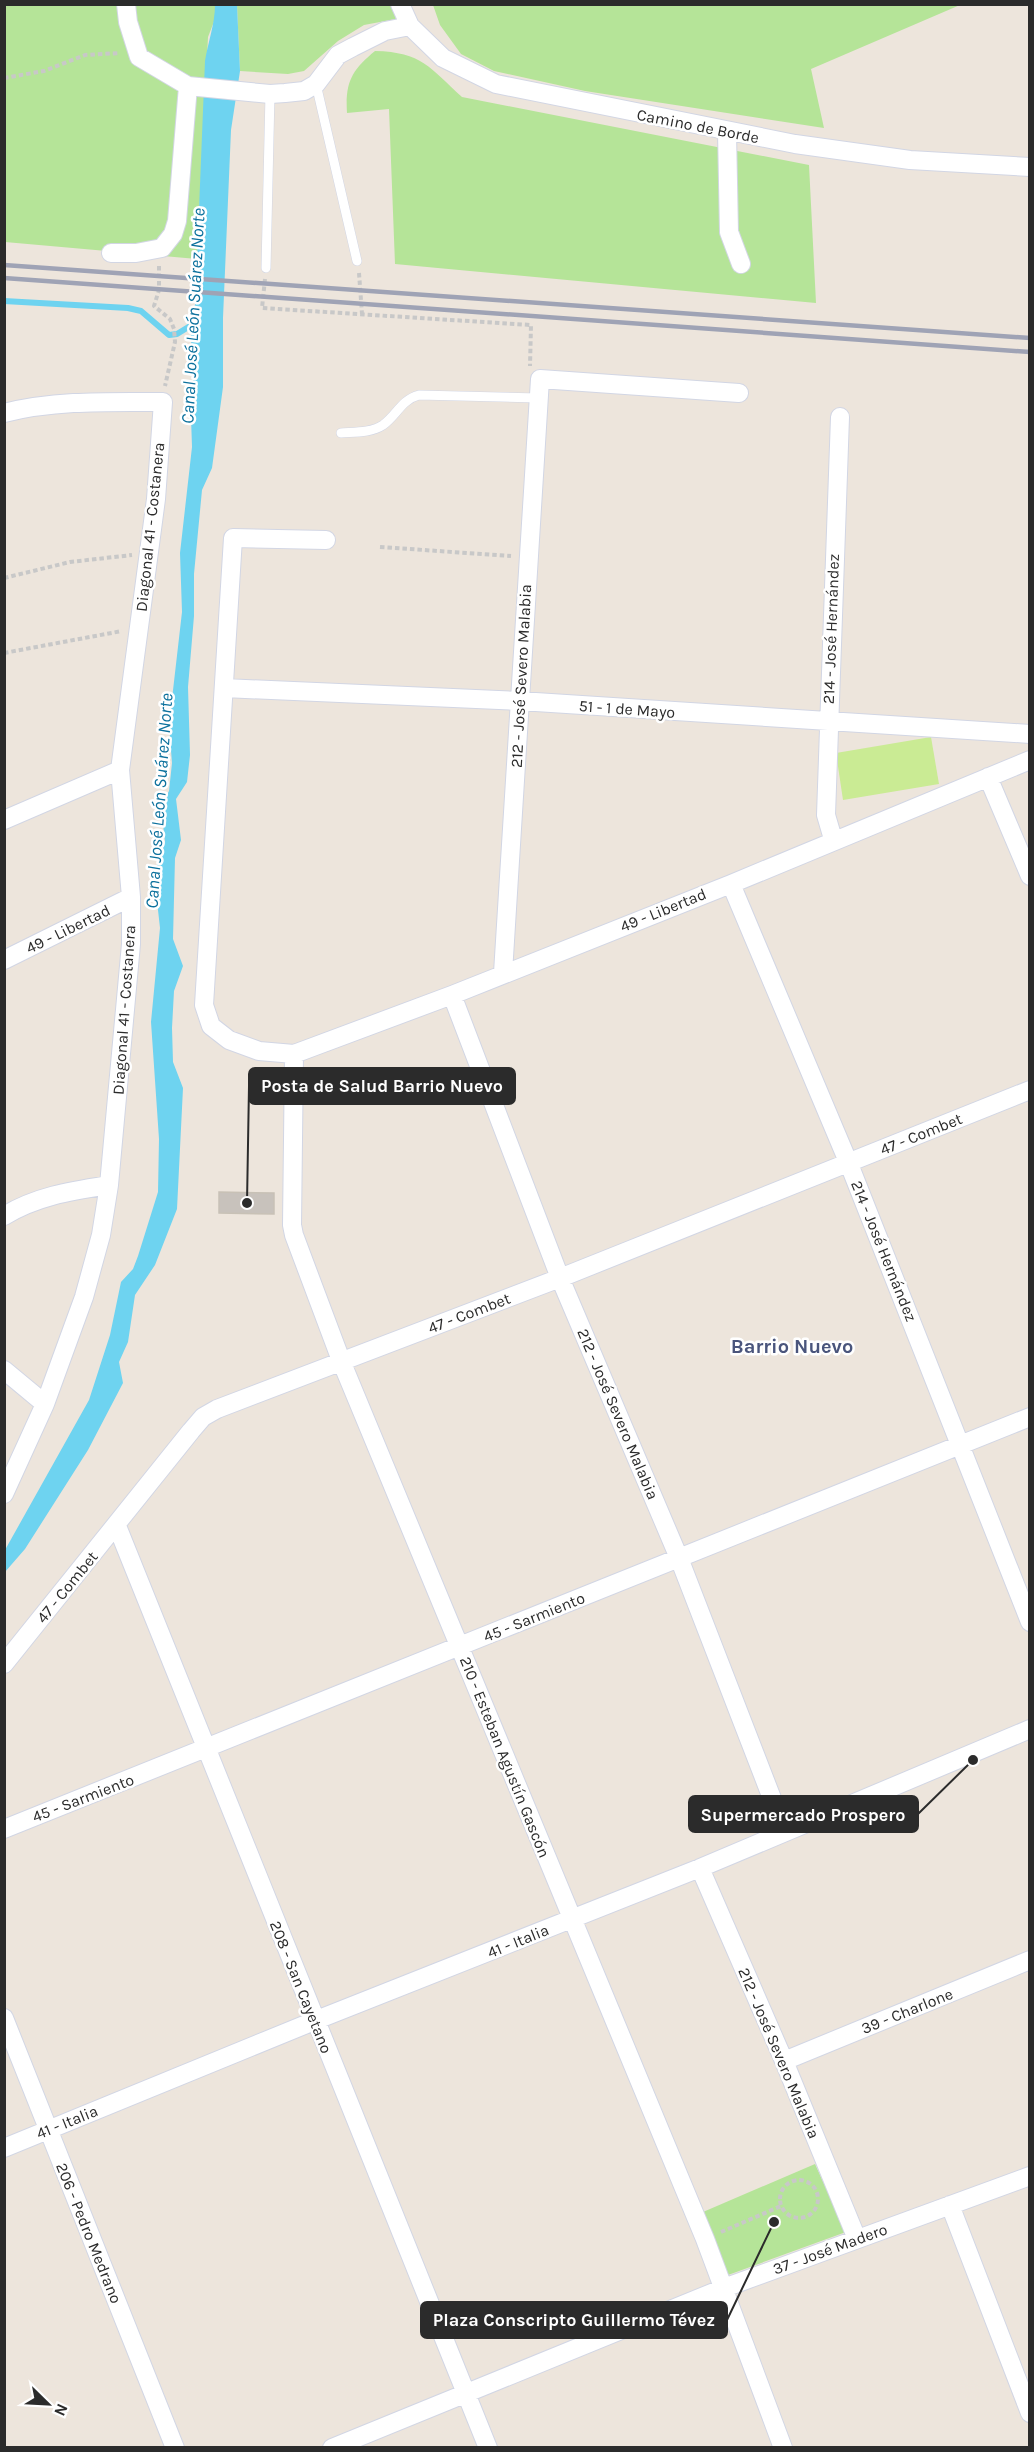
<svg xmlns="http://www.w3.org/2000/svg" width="1034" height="2452" font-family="Karla,sans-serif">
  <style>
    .green { fill: #b5e498 }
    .pitch { fill: #caeb94 }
    .water { fill: #6ed3f0 }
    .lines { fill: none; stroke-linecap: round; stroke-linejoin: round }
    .stream { stroke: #6ed3f0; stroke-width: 6 }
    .building { fill: #c8c2bc; stroke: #c8c1b6; stroke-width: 1.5 }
    .lane-casing { stroke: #d2d6e4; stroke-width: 10 }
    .street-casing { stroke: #d2d6e4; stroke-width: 20 }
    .path { stroke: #c8c8c8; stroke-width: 4; stroke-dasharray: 4.5 3; stroke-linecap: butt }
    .lane { stroke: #fff; stroke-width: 9 }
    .street { stroke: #fff; stroke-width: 18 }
    .rail { stroke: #9fa3b5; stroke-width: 4.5 }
    .labels { text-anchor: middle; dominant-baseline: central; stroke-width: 5; stroke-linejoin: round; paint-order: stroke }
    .street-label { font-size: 16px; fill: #2b2b2b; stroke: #fff }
    .water-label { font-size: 18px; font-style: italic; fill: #0c719d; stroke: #fff }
    .quarter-label { font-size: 20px; font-weight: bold; fill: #4a557c; stroke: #fff }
    .leader { fill: none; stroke: #2b2b2b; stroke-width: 2 }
    .callout-dot { fill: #2b2b2b; stroke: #fff; stroke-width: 2 }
    .callout { fill: #2b2b2b; stroke: #2b2b2b; stroke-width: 2 }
    .callout-label { font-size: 18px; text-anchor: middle; font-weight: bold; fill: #fff }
  </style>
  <rect width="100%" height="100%" fill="#ede5dc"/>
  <path class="green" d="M4 5H215V19L208 37 197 259 5 242Z
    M237 5H392L396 19 364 25 338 41 304 71 288 74 240 71Z
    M433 5V4L960 5 811 69 824 128 585 91 494 71 461 54 440 25Z
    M375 51C422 52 430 68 462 97L809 165 816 303 395 264 389 109 347 113C345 82 352 70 375 51Z
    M815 2164 846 2232 728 2275 703 2212Z"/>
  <path class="pitch" d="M931 737 939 784 843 800 836 753Z"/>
  <path class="water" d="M215 5H237L240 71 231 130 223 318V387L212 468 202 490 194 574V616L188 687 190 755 187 782 176 799 181 840 175 858 173 939 183 966 174 991 172 1028 173 1062 183 1088 177 1209 155 1265 135 1295 128 1342 119 1362 123 1383 88 1450 25 1549 5 1572V1550L89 1400 110 1335 121 1282 133 1269 138 1256 158 1192 159 1139 151 1022 160 928 154 874 165 842 161 806 169 791 172 763 169 725 182 612 180 553 192 447 191 417 194 398 190 317 195 305 197 259 205 61C208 42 215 24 215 5Z"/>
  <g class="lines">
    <path class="stream" d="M4 301 128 308 141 311 169 335 177 334 195 323"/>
  </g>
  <path class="building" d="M219 1192 274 1193V1214L219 1213Z"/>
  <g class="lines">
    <defs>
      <path id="lane" d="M316 84 357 261
        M266 268 270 94
        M341 433C354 432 371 433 383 425 397 415 401 400 419 395L538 398"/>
      <path id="street" d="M126 4 128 22 139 57 188 86 270 94 285 93 304 91 316 84 338 55 353 47 385 31 410 26
        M400 4 410 26 443 58 496 84 795 144 910 160 1030 167
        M727 132 729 232 741 264
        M111 253H136L162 248 173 234 177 221 188 86
        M4 413C56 400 109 402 163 402L156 499 120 770 131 897V944L109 1185 101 1235 84 1297 45 1404 4 1494
        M326 540 233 538 204 1005 211 1026 229 1040 259 1051 294 1054 452 995 731 884 1030 760
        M224 688 520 701 1030 734
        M988 777 1030 876
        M4 820 120 770
        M833 839 826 815 840 417
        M731 884 849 1164 1030 1622
        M4 960 131 897
        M503 973 540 379 739 393
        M452 995 560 1278 679 1558 785 1832
        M294 1054 292 1225 294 1235 342 1363 705 2239 783 2448
        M4 1216C37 1196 71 1191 109 1185
        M4 1370 45 1404
        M117 1526 488 2448
        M4 1664 191 1431 203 1417 217 1409 560 1278 1030 1090
        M4 1829 1030 1417
        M700 1868 784 2061 857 2239
        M4 2018 175 2448
        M784 2061 1030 1960
        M4 2148 314 2021 700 1868 1030 1729
        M950 2205 1030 2413
        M332 2448 724 2288 1030 2176"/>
    </defs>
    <use href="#lane" class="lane-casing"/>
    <use href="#street" class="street-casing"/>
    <path class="path" d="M4 78 44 71 85 55 120 53
      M159 266V290L154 306 170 319 174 329 175 342 165 386
      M359 273 362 314
      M265 279 262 308 531 325 530 366
      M380 547 511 556
      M4 578 70 562 132 555
      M4 653 122 631
      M780 2199a19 19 0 1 1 38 0a19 19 0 1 1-38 0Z
      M721 2232 781 2206"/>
    <use href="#lane" class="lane"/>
    <use href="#street" class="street"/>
    <path class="rail" d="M4 265 1030 338
      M4 278 1030 352"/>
  </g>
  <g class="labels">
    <g class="street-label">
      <text transform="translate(698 126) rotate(11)">Camino de Borde</text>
      <text transform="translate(150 527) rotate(-84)">Diagonal 41 - Costanera</text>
      <text transform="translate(831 629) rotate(-88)">214 - José Hernández</text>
      <text transform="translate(521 676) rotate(-87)">212 - José Severo Malabia</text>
      <text transform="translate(627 709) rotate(4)">51 - 1 de Mayo</text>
      <text transform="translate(663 910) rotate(-22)">49 - Libertad</text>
      <text transform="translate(68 929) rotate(-26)">49 - Libertad</text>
      <text transform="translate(124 1010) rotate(-86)">Diagonal 41 - Costanera</text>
      <text transform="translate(921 1134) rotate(-22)">47 - Combet</text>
      <text transform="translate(884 1251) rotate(68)">214 - José Hernández</text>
      <text transform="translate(469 1313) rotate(-21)">47 - Combet</text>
      <text transform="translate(618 1414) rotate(67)">212 - José Severo Malabia</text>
      <text transform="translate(67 1587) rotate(-51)">47 - Combet</text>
      <text transform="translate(534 1617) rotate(-22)">45 - Sarmiento</text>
      <text transform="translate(505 1757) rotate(68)">210 - Esteban Agustín Gascón</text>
      <text transform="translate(83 1798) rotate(-21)">45 - Sarmiento</text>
      <text transform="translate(518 1941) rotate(-22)">41 - Italia</text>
      <text transform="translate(301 1987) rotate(68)">208 - San Cayetano</text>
      <text transform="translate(907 2011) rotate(-22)">39 - Charlone</text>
      <text transform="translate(779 2053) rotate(67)">212 - José Severo Malabia</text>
      <text transform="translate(67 2122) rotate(-22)">41 - Italia</text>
      <text transform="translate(89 2233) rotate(68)">206 - Pedro Medrano</text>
      <text transform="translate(830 2249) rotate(-20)">37 - José Madero</text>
    </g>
    <g class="water-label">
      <text transform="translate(193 316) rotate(-87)">Canal José León Suárez Norte</text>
      <text transform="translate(159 801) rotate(-86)">Canal José León Suárez Norte</text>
    </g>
    <g class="quarter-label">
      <text x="792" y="1346">Barrio Nuevo</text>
    </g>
  </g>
  <path class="leader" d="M247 1203L249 1086M973 1760L918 1814M774 2222L727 2320"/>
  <g class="callout-dot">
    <circle cx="247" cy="1203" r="6"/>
    <circle cx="973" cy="1760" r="6"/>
    <circle cx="774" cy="2222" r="6"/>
  </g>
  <g class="callout">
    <rect x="249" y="1068" width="266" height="36" rx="6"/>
    <rect x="689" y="1796" width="229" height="36" rx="6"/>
    <rect x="421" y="2302" width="306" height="36" rx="6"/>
  </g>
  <g class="callout-label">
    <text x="382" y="1092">Posta de Salud Barrio Nuevo</text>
    <text x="803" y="1821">Supermercado Prospero</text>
    <text x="574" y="2326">Plaza Conscripto Guillermo Tévez</text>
  </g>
  <rect width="1034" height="2452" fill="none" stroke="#2b2b2b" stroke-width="12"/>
  <g transform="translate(48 2404) rotate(114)" stroke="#ffffff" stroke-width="4.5" paint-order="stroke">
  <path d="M0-4.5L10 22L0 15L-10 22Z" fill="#2b2b2b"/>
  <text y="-9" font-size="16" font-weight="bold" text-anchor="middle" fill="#2b2b2b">N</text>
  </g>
</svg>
